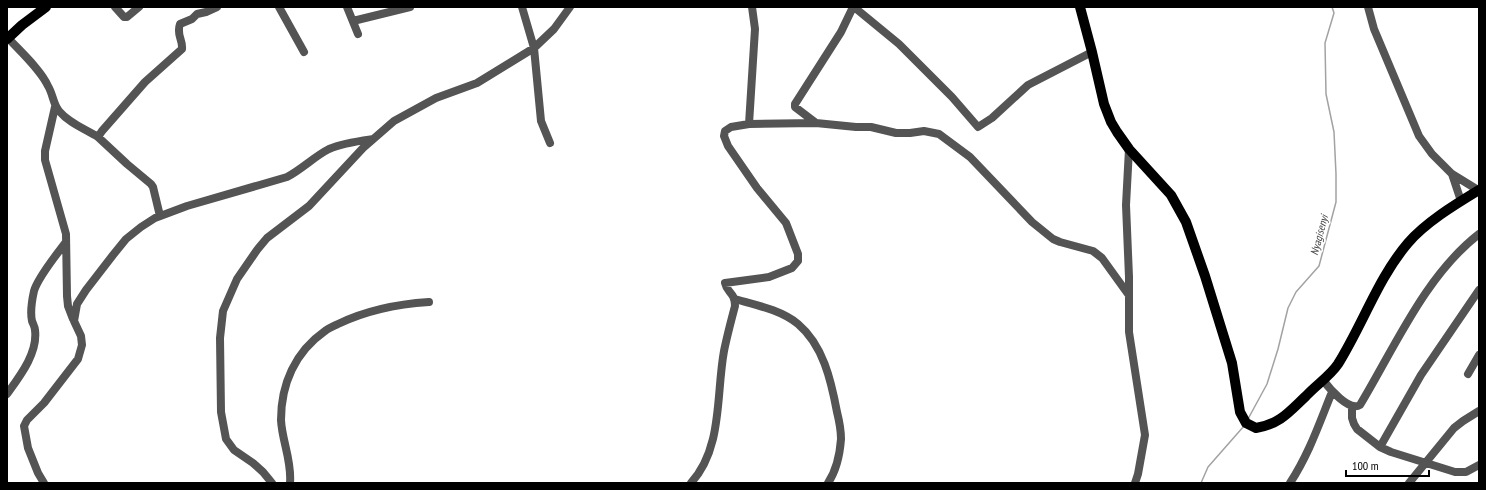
<svg xmlns="http://www.w3.org/2000/svg" width="1486" height="490" font-family="'PT Sans Narrow',sans-serif">
  <style>
    .lines { fill: none; stroke-linecap: round; stroke-linejoin: round }
    .stream { stroke: #a2a2a2; stroke-width: 1.5 }
    .minor { stroke: #545454; stroke-width: 8 }
    .major { stroke: #000; stroke-width: 10 }
    .labels { text-anchor: middle; dominant-baseline: central; stroke-width: 3.5; stroke-linejoin: round; paint-order: stroke }
    .water-label { font-size: 11px; font-style: italic; fill: #434343; stroke: #fff }
  </style>
  <rect width="100%" height="100%" fill="#fff"/>
  <g class="lines">
    <path class="stream" d="M1248 419 1267 384 1278 349 1288 308 1296 292 1319 266 1336 202V174L1334 132 1326 94 1325 43 1334 13 1332 7
      M1201 483 1208 467 1244 426"/>
    <path class="minor" d="M115 7 124 17H127L139 7
      M279 7 304 52
      M347 7 358 34
      M522 7 534 48 541 121 550 143
      M853 7 841 32 795 104V107L816 123 856 127H871L896 133H910L924 131 939 134 970 157 1032 222 1053 239 1060 242 1093 251 1102 258 1128 294
      M854 7 899 44 952 97 978 127 992 118 1028 85 1092 52
      M1368 7 1374 29 1419 136 1432 154 1452 174 1478 190
      M353 21 410 7
      M8 38C20 51 41 70 48 86 53 94 53 104 59 111 69 123 85 129 98 137L102 131 145 82 182 49C183 39 176 35 180 24L192 19 197 14 206 12 217 7
      M55 107 45 151V160L66 234 67 296 68 306 73 319
      M749 124 816 123
      M98 137 127 164 151 184 153 187 160 216
      M1129 149 1126 205 1129 277V332L1145 435 1138 474 1135 483
      M1452 174 1461 201
      M735 299C756 305 781 310 798 324 823 345 831 380 837 412 839 420 841 430 841 439 840 453 836 471 828 483
      M1468 374 1479 355
      M1323 380C1329 388 1349 412 1360 405 1395 347 1425 276 1479 234
      M7 394C20 376 38 353 35 330 35 327 33 324 32 321 30 312 32 300 34 291 38 277 57 254 66 242
      M1352 406V418L1354 424 1357 429 1380 447 1391 452 1455 472H1466L1479 465
      M1380 447 1421 375 1479 290
      M44 483 38 473 28 448 24 426 27 420 44 403 78 359 82 345 81 336 74 321 77 304 86 290 113 255 126 239 141 227 155 218 187 206 287 177C302 169 315 156 329 149 343 143 359 141 373 139
      M272 483 263 472 253 463 234 450 226 439 221 412 220 338 223 311 237 279 257 250 267 238 309 206 363 148 394 121 436 98 477 83 534 48 554 29 570 7
      M290 483C292 461 282 441 281 420 281 384 295 352 325 331 329 328 334 326 338 324 367 310 398 304 429 302
      M691 483C723 448 716 394 724 351 727 336 731 321 735 306 735 292 727 293 725 283L769 277 792 268 798 261V254L786 223 757 188 728 146 724 136 725 131 731 127 749 124 755 29 752 7
      M1290 483C1309 454 1319 424 1332 392
      M1409 483 1454 428 1463 421 1479 411"/>
    <path class="major" d="M1080 7 1092 52 1104 104 1111 122 1117 132 1129 149 1171 195 1186 222 1205 276 1232 363 1240 412 1246 423 1256 428C1280 424 1289 412 1306 396 1316 385 1330 376 1338 364 1363 324 1378 278 1408 243 1426 222 1456 204 1479 190
      M7 39 22 25 46 7"/>
  </g>
  <g class="labels">
    <g class="water-label">
      <text transform="translate(1319 235) rotate(-75)">Nyagisenyi</text>
    </g>
  </g>
  <rect width="1486" height="490" fill="none" stroke="#000000" stroke-width="16"/>
  <path d="M1346 470v6h83v-6" fill="none" stroke="#000000" stroke-width="2"/>
  <text x="1352" y="470" font-size="12" fill="#000000" stroke="#ffffff" stroke-width="3" paint-order="stroke">100 m</text>
</svg>
